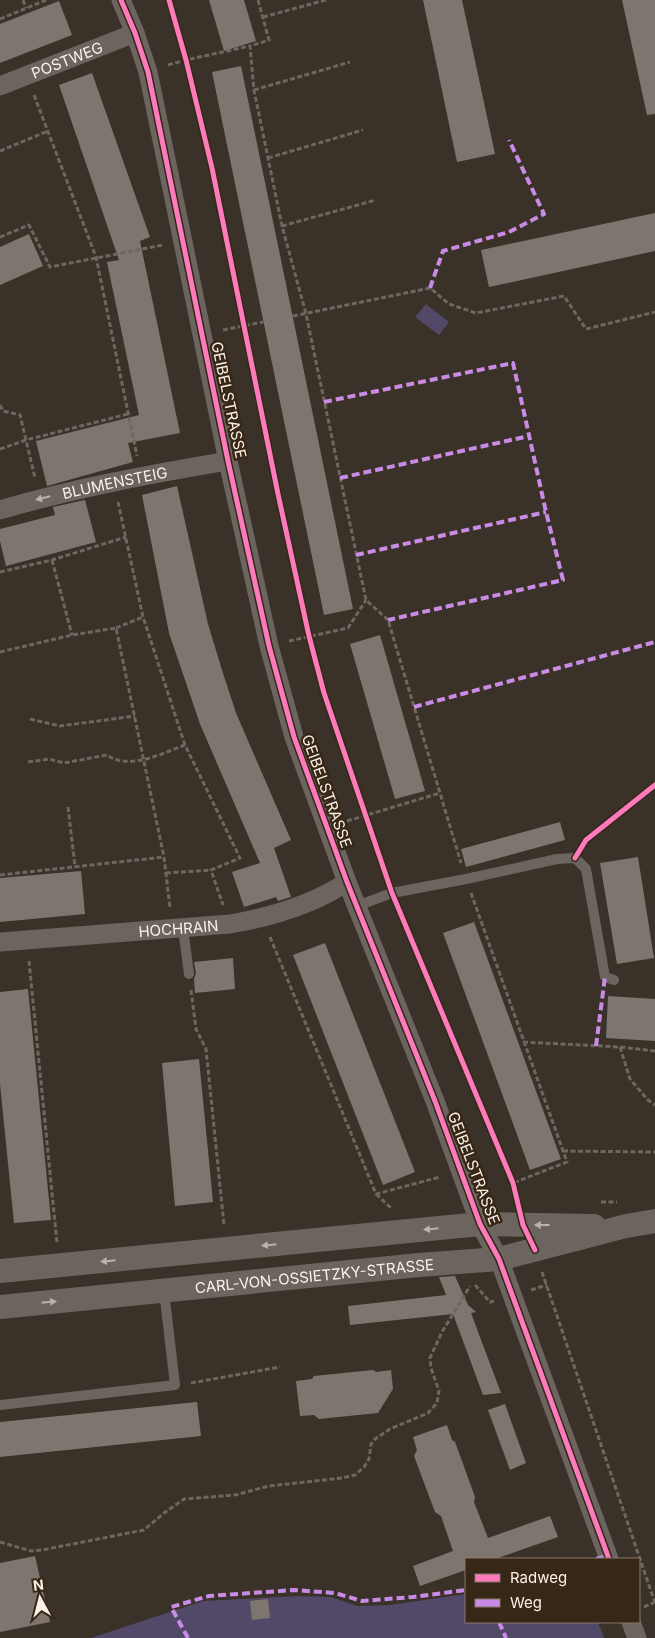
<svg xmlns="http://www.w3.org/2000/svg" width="655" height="1638" font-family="Inter,sans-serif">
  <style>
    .green { fill: #524969 }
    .building { fill: #7e766e }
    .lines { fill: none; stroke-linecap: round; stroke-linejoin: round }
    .path { stroke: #6d6760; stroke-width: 3; stroke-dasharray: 5 2.5; stroke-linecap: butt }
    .service { stroke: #6c655f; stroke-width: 10 }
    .minor { stroke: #6c655f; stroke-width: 19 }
    .tertiary { stroke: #6c655f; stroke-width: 24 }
    .quiet { stroke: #ca8be6; stroke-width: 4; stroke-dasharray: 8 4; stroke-linecap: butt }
    .cycleway-casing { stroke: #372717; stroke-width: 8 }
    .cycleway { stroke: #fd7abc; stroke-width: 5 }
    .oneway { fill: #bbb2aa }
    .labels { text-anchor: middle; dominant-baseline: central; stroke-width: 5; stroke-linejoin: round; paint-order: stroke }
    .street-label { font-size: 15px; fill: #fcf1e7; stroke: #372717 }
  </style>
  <rect width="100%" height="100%" fill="#3a3129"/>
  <path class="green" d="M426 304 449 322 439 335 415 317Z
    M466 1594V1622H598L604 1638H91L203 1601 300 1596 331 1597 357 1606 390 1605Z"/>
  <path class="building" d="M209 0H244L256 41 224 51Z
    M423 0H462L495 154 457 162Z
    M622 0H655V114L647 115Z
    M59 1 72 35 0 63V24Z
    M241 66 353 609 324 615 212 72Z
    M92 73 150 237 140 241 180 433 128 443 133 462 47 486 36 441 139 415 107 262 119 260 59 85Z
    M655 213V251L489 287 481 250Z
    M29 234 43 266 0 285V247Z
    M177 486 208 624 222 670 236 713 291 840 274 848 291 897 278 901 276 897 244 907 232 872 260 863 200 724 169 633 142 495Z
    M85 500 96 542 6 566 0 541V529L55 515 53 507Z
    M380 635 425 791 395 799 350 644Z
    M560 822 565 840 466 867 461 849Z
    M638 857 654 958 617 964 600 863Z
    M81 871 85 914 0 922V878Z
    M474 922 561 1159 530 1170 443 933Z
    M325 943 415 1172 383 1185 293 955Z
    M233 958 235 989 195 993 194 979 196 973 194 962Z
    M28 989 51 1220 14 1223 0 1084V992Z
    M608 996 655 999V1041L606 1038Z
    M199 1059 213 1202 175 1206 162 1063Z
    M455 1276 468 1305 476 1312 471 1313 501 1393 483 1395 453 1314 350 1325 348 1306 446 1295 439 1277Z
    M373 1370 376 1372 391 1370 393 1389 378 1413 319 1419 314 1415 300 1416 296 1381 312 1379 314 1376Z
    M197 1402 201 1436 0 1457V1422Z
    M505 1404 526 1463 510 1470 488 1410Z
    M447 1425 452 1440 455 1442 462 1461 475 1497 474 1502 488 1538 550 1516 558 1537 495 1559H466V1570L420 1586 413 1566 453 1551 441 1516 435 1512 414 1456 417 1450 413 1437Z
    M35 1556 50 1622 0 1632V1563Z
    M268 1599 270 1618 252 1620 250 1601Z"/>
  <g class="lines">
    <path class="path" d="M23 0 26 8
      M258 0 269 40 250 46 254 90 282 226 306 314 366 600 388 620 461 863
      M263 17 326 0
      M0 19 46 0
      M168 65 186 60 250 46
      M254 90 350 62
      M34 95 96 257 137 456
      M0 151 48 131
      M268 158 363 130
      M282 226 376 200
      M0 237 29 225 50 267 163 245
      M293 316 430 288 449 304 476 313 564 296 586 329 655 312
      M223 330 263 322
      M0 405 3 411 20 415 35 478
      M0 449 26 440 128 414
      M118 502 143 617 185 745 240 858 211 870 223 905
      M52 560 72 635
      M0 572 52 560 126 537
      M116 628 143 617
      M289 641 348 628 366 600
      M0 652 72 635 116 628 164 857 170 908
      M30 719 60 726 135 716
      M28 762 49 759 64 763 107 755C129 771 163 753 185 745
      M68 807 75 867
      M347 821 440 793
      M166 873 211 870
      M0 875 164 857
      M471 893 567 1162 513 1183
      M270 937 376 1194 440 1177
      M29 961 57 1243
      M191 990 196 1029 206 1049 224 1225
      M523 1042 620 1047 655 1051
      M620 1047 630 1079 648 1100 655 1105
      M563 1151 655 1152
      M376 1194 391 1208
      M601 1202H617
      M542 1272 655 1603
      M475 1285 490 1302 494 1301
      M531 1290 547 1285
      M191 1383 280 1367
      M0 1542 31 1551 42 1550 144 1530 164 1513 184 1499 235 1495 269 1486 342 1478 355 1475 364 1467 369 1459 371 1444 375 1439 390 1429 428 1413 437 1403 439 1391 431 1368 430 1358 442 1332 470 1286
      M644 1607 655 1602"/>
    <path class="service" d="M357 906 392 893 466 879 557 859 575 858 586 869 605 977 614 980
      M183 928 189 974
      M0 1405 175 1385 164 1291"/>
    <g class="minor">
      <path d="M121 0 135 33 148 72 228 461 269 646 294 737 347 882 435 1101 480 1224 499 1259 609 1559"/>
      <path id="s1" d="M0 86 135 33"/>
      <path id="s2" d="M0 510C75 488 151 474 228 461"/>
      <path id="s3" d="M0 942 230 924C271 917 312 905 347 882"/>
      <path d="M631 1622 637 1638"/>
    </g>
    <g class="tertiary">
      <path d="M0 1271 480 1224 594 1226"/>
      <path id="s4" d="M0 1307 419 1265 499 1259 626 1226 655 1221"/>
    </g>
    <path class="quiet" d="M430 288 443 251 509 232 544 214 509 140
      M324 402 513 363 546 512 563 580 388 620
      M340 478 529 436
      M356 555 546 512
      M414 707 655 642
      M596 1046 605 977
      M596 1559 608 1556
      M499 1622 506 1638
      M188 1638 171 1607 209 1596 294 1590 335 1593 362 1601 413 1597 466 1590"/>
    <defs>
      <path id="cycleway" d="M121 0 135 33 148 72 228 461 269 646 294 737 347 882 435 1101 480 1224 499 1259 609 1559
        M169 0 186 60 212 168 278 494 309 636 324 693 392 893 513 1183 523 1225 535 1250
        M575 858 586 840 655 785"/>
    </defs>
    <use href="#cycleway" class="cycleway-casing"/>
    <use href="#cycleway" class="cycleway"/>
  </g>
  <defs><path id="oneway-solid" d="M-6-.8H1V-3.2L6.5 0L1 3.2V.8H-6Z" transform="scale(1.25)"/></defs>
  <g class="oneway">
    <use href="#oneway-solid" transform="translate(43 498) rotate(166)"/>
    <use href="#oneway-solid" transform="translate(542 1225) rotate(-180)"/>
    <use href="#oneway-solid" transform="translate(431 1229) rotate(174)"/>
    <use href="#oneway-solid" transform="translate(269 1245) rotate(174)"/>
    <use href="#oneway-solid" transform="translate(108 1261) rotate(174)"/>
    <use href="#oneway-solid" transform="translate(49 1302) rotate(-6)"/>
  </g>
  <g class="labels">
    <g class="street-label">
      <text stroke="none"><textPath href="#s1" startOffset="72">POSTWEG</textPath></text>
      <text transform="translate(229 400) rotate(78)">GEIBELSTRASSE</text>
      <text stroke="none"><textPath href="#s2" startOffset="118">BLUMENSTEIG</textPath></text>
      <text transform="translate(327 791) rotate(70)">GEIBELSTRASSE</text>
      <text stroke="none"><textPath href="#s3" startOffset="179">HOCHRAIN</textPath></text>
      <text transform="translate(474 1168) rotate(69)">GEIBELSTRASSE</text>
      <text stroke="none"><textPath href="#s4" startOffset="316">CARL-VON-OSSIETZKY-STRASSE</textPath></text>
    </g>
  </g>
  <rect x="465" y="1558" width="175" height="65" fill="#372717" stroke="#86786a"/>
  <rect x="475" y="1574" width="25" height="8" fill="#fd7abc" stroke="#86786a"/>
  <text x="510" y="1583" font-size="15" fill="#fcf1e7">Radweg</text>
  <rect x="475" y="1599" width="25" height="8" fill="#ca8be6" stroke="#86786a"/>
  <text x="510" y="1608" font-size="15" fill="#fcf1e7">Weg</text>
  <g transform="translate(40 1598) rotate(353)" stroke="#372717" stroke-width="4" paint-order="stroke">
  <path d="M0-4L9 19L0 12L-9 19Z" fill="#fcf1e7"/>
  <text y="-8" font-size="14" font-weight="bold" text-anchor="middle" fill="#fcf1e7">N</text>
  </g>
</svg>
